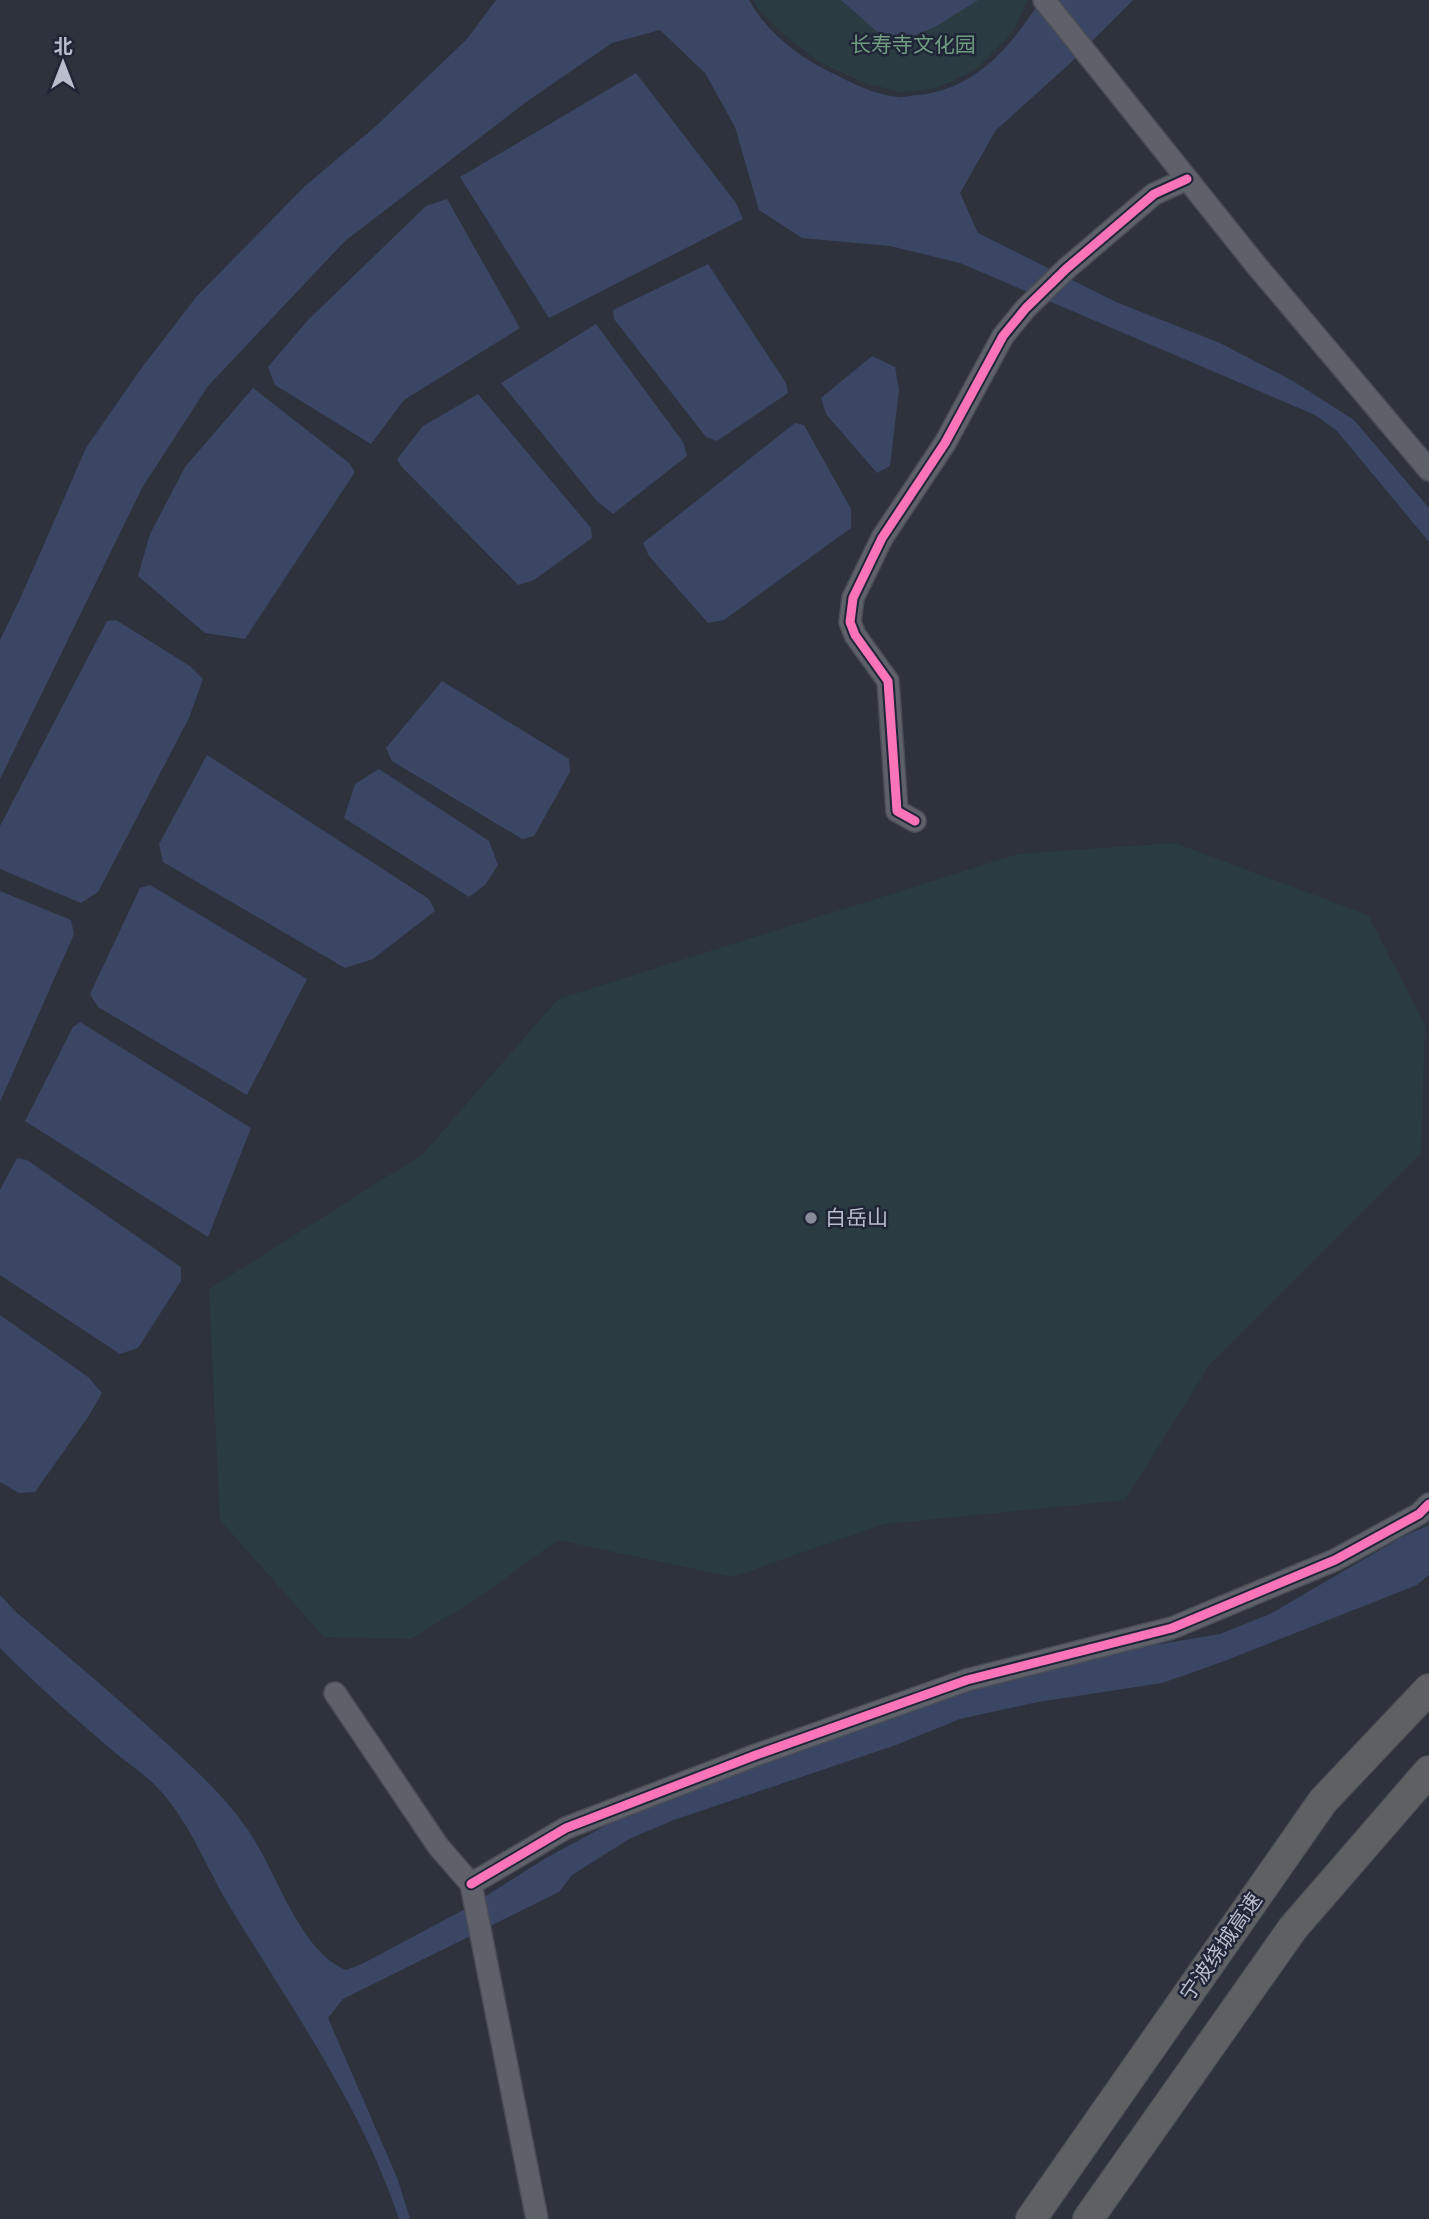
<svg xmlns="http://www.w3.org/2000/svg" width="1429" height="2219" font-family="Signika,'Noto Sans SC',sans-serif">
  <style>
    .green { fill: #2a3c42 }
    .water { fill: #3b4665 }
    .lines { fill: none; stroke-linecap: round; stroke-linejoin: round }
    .minor-casing { stroke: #4a4d55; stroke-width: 24 }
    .highway-casing { stroke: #4a4e57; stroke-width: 32 }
    .minor { stroke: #5e616a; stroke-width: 21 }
    .highway { stroke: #5e6063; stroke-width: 30 }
    .cycleway-casing { stroke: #202637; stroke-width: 13 }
    .cycleway { stroke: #fb73b8; stroke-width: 9 }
    .poi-dot { fill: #888c9a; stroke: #202637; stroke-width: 2.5 }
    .labels { text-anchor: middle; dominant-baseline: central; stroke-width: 5; stroke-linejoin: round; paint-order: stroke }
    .park-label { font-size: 21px; fill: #709c81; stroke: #202637 }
    .poi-label { font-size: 21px; fill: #b9bdcc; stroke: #202637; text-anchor: start }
    .street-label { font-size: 21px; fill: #b9bdcc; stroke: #202637 }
  </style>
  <rect width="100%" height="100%" fill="#2d323c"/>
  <path class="green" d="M754 0H1026L1027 1 1013 32 975 70 937 88 900 92 862 82 818 61 780 31 759 10Z
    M1175 843 1368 915 1425 1025 1421 1153 1210 1364 1125 1500 885 1524 732 1577 558 1540 472 1602 410 1639 324 1637 220 1520 209 1289 423 1154 558 999 1018 854Z"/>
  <path class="water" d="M496 0H749C766 32 800 58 832 73 852 83 875 95 898 97 904 98 912 95 919 95 978 88 1010 47 1041 0H1133L1066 67 996 130 960 193 978 233 1116 302 1220 343 1293 381 1354 420 1429 508V542L1337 431 1315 415 960 263 890 246 802 238 759 210 735 127 705 73 660 30 612 43 529 100 345 241 208 386 142 488 0 779V640L20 599 86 448 140 370 197 296 304 187 376 126 467 39Z
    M841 0H978L935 27 898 42 882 36Z
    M636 73 736 203 743 219 549 318 460 177Z
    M447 199 520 328 404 400 371 444 275 385 268 367 308 320 426 206Z
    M708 264 786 383 788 393 717 441 706 437 614 319 613 310Z
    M596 324 683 442 687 456 613 514 596 500 501 383Z
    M872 356 895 367 899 390 890 466 877 473 826 414 821 398Z
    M253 388 349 463 355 472 245 639 205 633 138 576 150 534 185 467Z
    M478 394 591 528 592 538 534 580 518 585 401 466 397 459 423 426Z
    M795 423 804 425 851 509V528L724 620 708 623 649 556 643 543Z
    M116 620 190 666 203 679 189 718 98 892 81 903 0 869V826L107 621Z
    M442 681 569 759 570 772 534 836 522 839 392 761 386 748Z
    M207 755 429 899 435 911 373 959 345 968 163 862 159 844Z
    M379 769 489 841 498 865 485 885 469 897 344 818 355 784Z
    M150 885 307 979 247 1095 98 1007 90 994 140 888Z
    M0 891 71 920 74 934 0 1102Z
    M80 1022 251 1128 208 1237 25 1121 73 1027Z
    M17 1158 27 1160 181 1267V1281L138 1348 120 1354 0 1275V1190Z
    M0 1315 88 1377 102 1393 88 1417 35 1492 19 1493 0 1482Z
    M1429 1525V1575L1417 1585 1222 1662 1162 1683 1038 1702 960 1719 896 1745 674 1820 629 1839 572 1875 559 1892 343 1999 328 2018 398 2180 410 2219H399C361 2104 289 2005 227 1902 205 1864 187 1817 155 1785 144 1774 130 1765 118 1755 78 1721 37 1686 0 1648V1595L17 1613C67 1656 118 1698 166 1743 199 1773 232 1803 255 1841 279 1880 302 1952 346 1970L362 1964 467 1908 546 1858 629 1813 963 1689 1071 1659 1220 1634 1270 1614 1402 1537Z"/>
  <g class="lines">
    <defs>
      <path id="minor" d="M1044 0 1256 265 1429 470
        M915 821 897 811 888 681 855 635 850 622 853 598 882 538 945 443 1003 336 1026 308 1066 269 1154 194 1187 179
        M335 1693 438 1846 471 1884 537 2219
        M471 1884 566 1828 756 1755 967 1680 1172 1628 1335 1560 1419 1514 1429 1504"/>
      <path id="highway" d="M1031 2219 1323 1801 1429 1689
        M1088 2219 1293 1928 1429 1771"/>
    </defs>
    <use href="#minor" class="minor-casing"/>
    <use href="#highway" class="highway-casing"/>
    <use href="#minor" class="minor"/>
    <use href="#highway" class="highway"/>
    <defs>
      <path id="cycleway" d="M915 821 897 811 888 681 855 635 850 622 853 598 882 538 945 443 1003 336 1026 308 1066 269 1154 194 1187 179
        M471 1884 566 1828 756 1755 967 1680 1172 1628 1335 1560 1419 1514 1429 1504"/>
    </defs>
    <use href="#cycleway" class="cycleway-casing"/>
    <use href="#cycleway" class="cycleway"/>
  </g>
  <circle class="poi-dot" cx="811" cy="1218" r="7"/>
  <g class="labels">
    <g class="park-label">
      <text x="913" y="45">长寿寺文化园</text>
    </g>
    <g class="poi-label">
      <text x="825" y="1218">白岳山</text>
    </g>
    <g class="street-label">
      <text transform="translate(1221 1947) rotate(-55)">宁波绕城高速</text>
    </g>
  </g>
  <g transform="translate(63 63)" stroke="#202637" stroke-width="5" paint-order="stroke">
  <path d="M0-5L12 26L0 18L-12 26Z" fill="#b9bdcc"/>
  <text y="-10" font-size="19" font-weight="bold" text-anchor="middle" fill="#b9bdcc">北</text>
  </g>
</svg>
